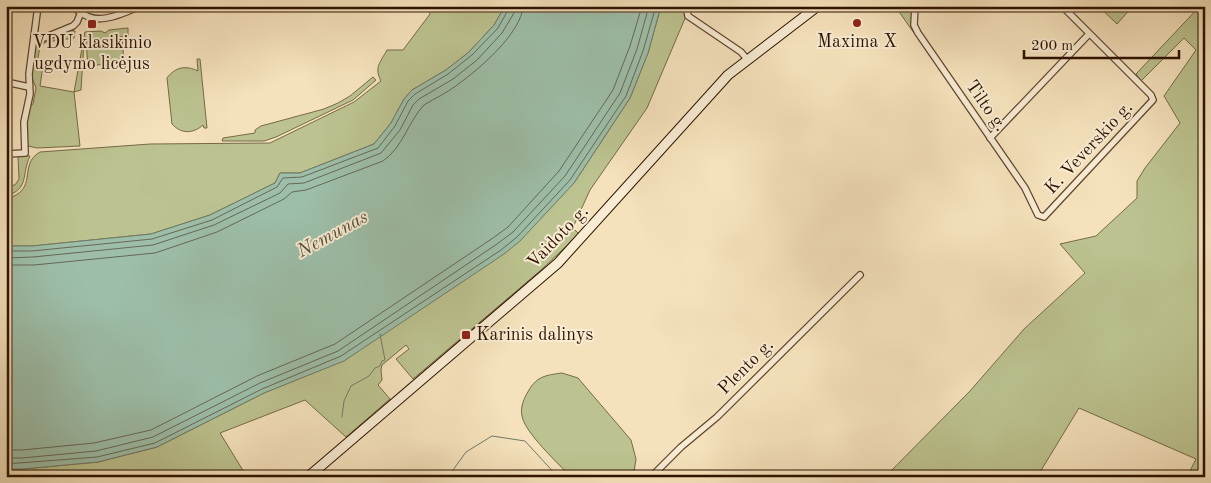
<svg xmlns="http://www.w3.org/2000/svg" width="1211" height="483" font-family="'Old Standard TT',serif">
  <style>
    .green { fill: #bcc390; stroke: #756a48 }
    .water { fill: #9dbfaa; stroke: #717a66 }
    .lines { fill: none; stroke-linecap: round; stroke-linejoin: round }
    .shore { stroke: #666855; stroke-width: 1 }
    .stream { stroke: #717a66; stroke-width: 1 }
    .street-casing { stroke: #60462f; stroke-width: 8 }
    .secondary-casing { stroke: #2e1200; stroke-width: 11 }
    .street { stroke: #f8ecd3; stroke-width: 5.5 }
    .secondary { stroke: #f8ecd3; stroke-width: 9 }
    .poi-dot { fill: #8f2418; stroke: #f8ecd3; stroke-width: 2 }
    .labels { text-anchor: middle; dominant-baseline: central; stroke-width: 4; stroke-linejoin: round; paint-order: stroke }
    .poi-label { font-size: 18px; fill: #2e1200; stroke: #f8ecd3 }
    .street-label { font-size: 18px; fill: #2e1200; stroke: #f8ecd3 }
    .water-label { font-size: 19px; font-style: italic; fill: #554f3c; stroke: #f8ecd3 }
  </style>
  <rect width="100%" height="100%" fill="#f5e2bc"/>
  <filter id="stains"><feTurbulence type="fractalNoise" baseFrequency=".004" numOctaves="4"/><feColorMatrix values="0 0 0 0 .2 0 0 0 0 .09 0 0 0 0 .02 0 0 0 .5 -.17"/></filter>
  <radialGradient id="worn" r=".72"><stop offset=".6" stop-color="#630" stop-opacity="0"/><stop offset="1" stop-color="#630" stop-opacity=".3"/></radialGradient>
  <path class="green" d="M429 6H505L494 25 469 52 446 70 412 90 404 99 391 123 374 144 300 173H280L275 183 210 215 151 234 32 246H6V199C40 190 17 165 40 152L150 144 270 143 354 102 381 81C374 67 380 63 387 50H403L430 14Z
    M661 6H685L686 16 647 108 590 190 574 225V229L579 234 541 270 413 379 396 359 409 349 406 345 382 365 381 370 382 380 378 385 390 399 346 437 305 400 220 433 247 477H6V469H23L98 462 157 447 264 393 344 360 421 308 574 183 630 98 648 53Z
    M895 6H912L911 22 914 33Z
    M1098 6H1133L1117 24Z
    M1200 6H1205V477H1187L1196 459 1079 408 1037 477H885L970 391 1024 329 1085 273 1060 244 1096 236 1137 198V181L1145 168 1180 123 1164 96 1196 50 1184 38 1141 81 1136 74Z
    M128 28V36L84 41 81 90 74 92 80 146 37 148 28 146 26 127 30 106 33 104 36 88 31 75 33 65 39 68 43 66 40 86 74 92 85 32 101 31 105 33 109 30Z
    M68 30 75 31 74 38 46 42 40 46 38 58 36 60 34 59 36 44Z
    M122 38 124 62 88 66 86 42Z
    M197 59H200L207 128H204L203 125C193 134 181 134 172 124L167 78C175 67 186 65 198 71Z
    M373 77 376 80 353 100 276 137 264 141H222L223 138 255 133V130L261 126 324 109 338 103 350 96Z
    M18 156H30C21 174 30 189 6 196V186L15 185 19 179Z
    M562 373 578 378 631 440 636 459 634 472 631 477H571C558 463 525 433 522 416 520 407 524 398 529 390 537 376 547 375 562 373Z"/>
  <path class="water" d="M505 6H661L648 53 630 98 574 183 520 241 504 254 344 361 264 393 157 447 98 462 23 469H6V246H32L151 234 210 215 275 183 280 173H300L374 144 391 123 404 99 412 90 446 70 469 52 494 25Z"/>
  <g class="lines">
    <path class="shore" d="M6 251H32L152 239 212 220 277 187 283 178 302 177 378 148 395 126 408 101 415 94 448 74 472 55 498 28 508 10 509 6
      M6 258 33 257 153 245 214 225 280 193 288 184 304 183 381 153 400 130 413 105 419 99 453 79 477 60 502 33 514 13 515 6
      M6 265H34L155 253 217 232 284 199 292 192 306 190 383 161C403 147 408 122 424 105 435 98 447 93 457 85 478 70 522 33 523 6
      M6 450H22L94 443 151 430 257 376 335 344 493 238 508 227 559 171 613 90 630 46 642 6
      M6 458H22L96 451 153 437 260 383 338 351 497 244 513 232 565 176 620 93 637 49 649 6
      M6 464 97 457 155 443 262 389 341 356 501 250 517 237 570 180 626 96 643 51 656 6"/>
    <path class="stream" d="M342 417 344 401 351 386 369 376 375 368 380 366 382 361 385 360 380 334
      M448 477 466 452 492 436 525 441 558 477"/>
    <defs>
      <path id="street" d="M72 6C77 10 83 15 89 17 104 23 126 12 140 6
        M686 6 688 16 741 52 747 59
        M915 6 914 25 918 33 1025 188 1038 215 1044 217 1153 100 1151 95 1062 6
        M34 42 73 26 77 22 81 12
        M6 82 29 87
        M990 138 1089 34
        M6 154 25 153 24 122 30 94 29 74 38 6
        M651 477 681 447 717 417 860 275"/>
      <path id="secondary" d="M308 477 558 263 728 75 818 6"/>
    </defs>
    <use href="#street" class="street-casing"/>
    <use href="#secondary" class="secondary-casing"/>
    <use href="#street" class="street"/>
    <use href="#secondary" class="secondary"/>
  </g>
  <g class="poi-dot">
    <circle cx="857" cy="23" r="5"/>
    <rect x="87" y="19" width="10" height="10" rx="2.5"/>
    <rect x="461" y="330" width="10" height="10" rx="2.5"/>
  </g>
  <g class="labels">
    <g class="poi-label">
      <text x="857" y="42">Maxima X</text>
      <text x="92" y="43">VDU klasikinio<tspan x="92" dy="21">ugdymo licėjus</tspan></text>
      <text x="476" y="335" text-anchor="start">Karinis dalinys</text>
    </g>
    <g class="street-label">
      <text transform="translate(986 106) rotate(55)">Tilto g.</text>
      <text transform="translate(1089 148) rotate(-47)">K. Veverskio g.</text>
      <text transform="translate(558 237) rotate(-46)">Vaidoto g.</text>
      <text transform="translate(746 367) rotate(-45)">Plento g.</text>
    </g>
    <g class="water-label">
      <text transform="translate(333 235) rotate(-29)">Nemunas</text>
    </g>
  </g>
  <rect width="1211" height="483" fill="none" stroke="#f5e2bc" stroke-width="25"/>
  <rect x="8" y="8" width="1196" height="468" fill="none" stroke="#2e1200" stroke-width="2.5"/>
  <rect x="12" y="12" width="1186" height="458" fill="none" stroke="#2e1200"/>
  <path d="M1024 50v8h155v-8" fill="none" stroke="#2e1200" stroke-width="2.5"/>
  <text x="1031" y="50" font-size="15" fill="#2e1200" stroke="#f8ecd3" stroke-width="4" paint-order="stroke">200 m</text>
  <rect width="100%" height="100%" filter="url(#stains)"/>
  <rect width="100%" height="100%" fill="url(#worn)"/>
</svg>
